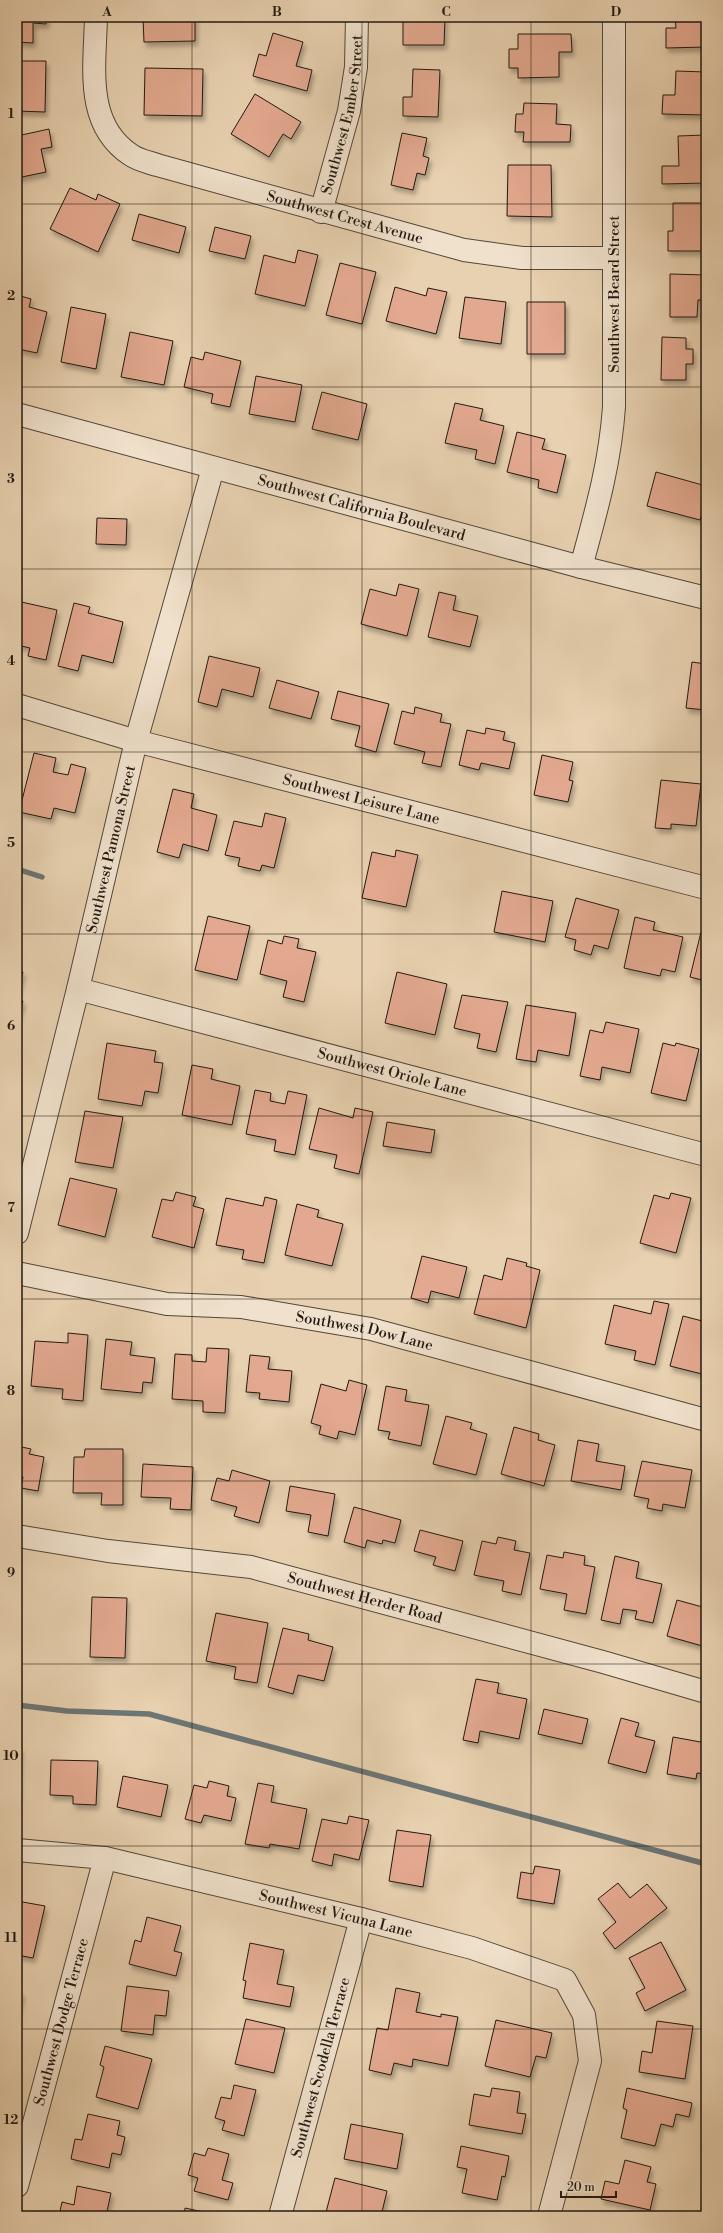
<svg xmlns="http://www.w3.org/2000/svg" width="723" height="2233" font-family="'Libre Bodoni',serif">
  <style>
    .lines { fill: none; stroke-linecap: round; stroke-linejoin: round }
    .stream { stroke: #6c7675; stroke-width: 5.5 }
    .building { fill: #e3a990; stroke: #221911; filter: url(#shadow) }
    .minor-casing { stroke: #544739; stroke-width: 24 }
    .minor { stroke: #f0e1cc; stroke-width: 22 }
    .grid { fill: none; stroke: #221911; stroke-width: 1; stroke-opacity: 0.55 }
    .labels { text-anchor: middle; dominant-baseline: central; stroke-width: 3.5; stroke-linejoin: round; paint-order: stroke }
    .street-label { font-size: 15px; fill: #221911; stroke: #f0e1cc }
    .neatline { fill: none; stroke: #221911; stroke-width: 1.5 }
    .grid-label { font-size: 13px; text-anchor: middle; font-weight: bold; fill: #221911 }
  </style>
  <defs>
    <filter id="shadow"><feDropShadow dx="2.5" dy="4.5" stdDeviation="2" flood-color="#0004"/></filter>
  </defs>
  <rect width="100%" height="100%" fill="#e8d1b0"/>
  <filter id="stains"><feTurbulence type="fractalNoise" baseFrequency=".005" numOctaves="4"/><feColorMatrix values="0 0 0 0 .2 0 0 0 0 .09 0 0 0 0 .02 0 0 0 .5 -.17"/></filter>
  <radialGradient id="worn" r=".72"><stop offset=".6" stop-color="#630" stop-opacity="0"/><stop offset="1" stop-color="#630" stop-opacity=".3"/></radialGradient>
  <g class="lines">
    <path class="stream" d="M17 869 42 877
      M17 1705 67 1711 149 1714 706 1864"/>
  </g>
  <path class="building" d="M17 17H47L46 24 33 23V43L17 42Z
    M143 17H195V41L144 42Z
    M403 17H445L444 45H403Z
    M675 17H700V20H706V47L666 48V28H676Z
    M273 33 303 42 296 66 312 70 307 91 253 76 259 54 266 56Z
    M518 34H571L572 52H559V77L518 78V68H509V49H518Z
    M17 61H46L45 112 17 111Z
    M145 68 203 69 202 116 144 115Z
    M413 69 440 70 438 117 403 116V97H412Z
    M676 71 706 72V115L662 114 663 95H675Z
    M255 94 301 122 291 139 283 134 269 157 231 134Z
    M524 103 557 104 556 124 571 125 570 142H523L524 132H515L516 114H523Z
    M49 129 52 147 41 149 46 172 17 178V136Z
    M402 133 427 138 423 156 429 158 425 175 417 173 413 190 391 185Z
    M706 135V183L662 184V166H679L678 136Z
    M508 165H551L552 217 507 216Z
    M70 188 96 200 98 194 120 204 98 252 50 229Z
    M673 203H705L706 251H668V231H673Z
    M139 214 186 227 179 253 132 240Z
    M215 227 251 236 245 259 209 251Z
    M298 250 318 255 305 306 255 294 264 255 295 263Z
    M340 263 376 272 362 324 326 315Z
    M670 274 706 275V300H698L697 317H670Z
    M395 287 426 296 428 288 447 292 436 334 386 321Z
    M17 295 31 299 29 307 47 312 37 353 18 349 20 340 17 339Z
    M465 297 506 302 501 344 459 338Z
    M527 302H565V354H527Z
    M71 307 106 314 96 369 61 362Z
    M130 332 173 341 164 385 121 377Z
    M662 337 686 338V349H693V364H686V380H661Z
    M205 352 241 361 230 407 211 403 213 394 184 387 191 357 203 360Z
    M256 376 302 385 295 422 249 414Z
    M322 392 367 404 358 440 312 429Z
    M455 403 483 409 480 420 504 426 495 464 475 459 477 450 445 443Z
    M517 432 545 439 542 449 566 455 557 493 538 488 539 480 507 472Z
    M656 472 706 486V497L700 520 647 506Z
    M97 518 127 519 126 545 96 544Z
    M399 584 419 589 407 636 361 624 370 589 396 596Z
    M439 592 456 596 453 610 478 616 470 647 428 637Z
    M17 601 57 610 46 660 28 656 30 648 17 645Z
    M74 603 90 607 88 613 123 622 113 663 82 655 78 671 58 666Z
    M209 656 260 668 253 697 222 689 217 707 198 702Z
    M692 662 706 664V710L686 708Z
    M277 680 319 692 311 719 269 708Z
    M338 691 389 704 376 752 355 746 360 726 331 719Z
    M415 707 442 714 440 722 451 724 441 767 422 763 425 752 394 744 402 711 414 714Z
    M486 728 505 732 503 740 515 743 509 769 481 763 479 770 459 765 467 730 485 734Z
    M34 753 56 758 53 772 68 775 71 764 86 768 75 813 54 808 51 819 19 812Z
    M542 755 573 762 569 780 573 781 568 802 534 795Z
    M661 780 701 784 696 826 671 824V829L655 828Z
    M173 789 194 794 191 808 217 815 208 851 183 844 179 858 157 852Z
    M265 813 286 818 274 868 262 865 260 871 238 866 240 858 225 855 234 821 262 827Z
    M396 850 418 855 406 907 362 898 372 852 395 857Z
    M502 891 553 901 545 942 494 932Z
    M576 898 619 910 608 949 594 945 591 955 574 950 576 940 565 937Z
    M208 916 250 926 237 980 195 970Z
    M635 917 655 922 653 930 683 937 675 972 662 969 660 976 624 968Z
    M701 932 706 934V981L690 977Z
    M284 936 299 939 297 948 316 952 304 1002 283 997 287 981 260 974 268 940 282 944Z
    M17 970 23 972 17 993Z
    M397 972 447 984 435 1035 385 1023Z
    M462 995 508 1002 496 1052 477 1048 480 1034 454 1028Z
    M17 999 23 1001 17 1020Z
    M526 1005 576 1013 569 1056 538 1050 536 1062 516 1059Z
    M606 1022 639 1029 630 1073 602 1067 600 1080 580 1076 590 1030 603 1033Z
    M107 1043 156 1051 154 1062 163 1063 158 1093 145 1091 142 1106 98 1099Z
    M663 1043 675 1046 676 1043 699 1049 686 1101 651 1093Z
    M192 1065 213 1069 211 1079 240 1086 232 1125 182 1115Z
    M255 1090 271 1093 270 1101 285 1104 288 1091 307 1095 295 1155 274 1151 276 1140 246 1134Z
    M319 1108 353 1118 355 1108 373 1112 359 1174 334 1168 337 1155 309 1149Z
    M85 1111 123 1117 113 1168 75 1162Z
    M387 1122 435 1130 431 1153 383 1146Z
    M70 1178 117 1189 105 1237 58 1225Z
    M176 1192 196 1197 193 1206 204 1209 194 1248 152 1237 162 1199 173 1201Z
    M671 1193 691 1198 676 1253 640 1243 654 1195 669 1199Z
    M265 1197 277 1200 264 1263 242 1259 244 1250 216 1245 226 1198 263 1206Z
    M297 1204 319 1210 317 1217 343 1224 332 1266 285 1255Z
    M706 1233V1255L701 1253Z
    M422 1256 467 1267 459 1298 431 1291 428 1303 411 1298Z
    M507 1258 527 1263 526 1266 540 1270 526 1328 474 1314 484 1275 502 1280Z
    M654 1301 669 1304 655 1365 634 1360 636 1351 605 1344 614 1305 651 1314Z
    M683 1316 706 1322V1375L670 1366Z
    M68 1333 88 1335 83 1401 62 1399 63 1389 31 1386 35 1341 68 1343Z
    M106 1339 132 1342 130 1355 155 1358 152 1383 143 1382 142 1393 101 1389Z
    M207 1348 229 1349 225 1413 203 1412V1401L172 1399 175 1354 192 1355V1361L206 1362Z
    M250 1355 270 1357 268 1369 292 1371 289 1402 259 1399 260 1393 246 1392Z
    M349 1380 367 1385 355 1435 339 1431 337 1439 319 1434 321 1426 311 1423 321 1384 346 1391Z
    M386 1386 407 1390 405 1401 429 1405 421 1446 388 1439 390 1432 378 1430Z
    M446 1416 472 1423 470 1429 487 1434 476 1475 433 1464Z
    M514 1427 539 1434 538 1440 555 1445 544 1486 501 1474Z
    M578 1440 599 1444 596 1461 625 1466 621 1490 571 1481Z
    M17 1446 31 1449 29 1454 44 1457 38 1491 21 1488 23 1477 17 1476Z
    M85 1449H123V1505H101L102 1493H73L74 1457H84Z
    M642 1461 692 1470 685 1508 663 1504 662 1511 647 1508 649 1499 634 1496Z
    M143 1464 193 1467 191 1510 170 1509 171 1498 141 1497Z
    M232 1470 270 1481 259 1523 234 1516 237 1507 211 1500 217 1478 229 1481Z
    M290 1486 335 1494 328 1536 308 1532 311 1515 286 1511Z
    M354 1507 401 1520 395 1543 383 1540 382 1544 367 1540 365 1548 344 1542Z
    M420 1530 463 1541 455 1571 433 1565 436 1557 414 1551Z
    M498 1537 516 1541 514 1550 530 1553 521 1595 502 1591 504 1581 474 1575 482 1541 496 1544Z
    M564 1552 585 1556 584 1565 595 1567 586 1614 564 1610 567 1594 540 1589 547 1555 563 1558Z
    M615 1556 639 1562 636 1578 662 1584 653 1623 635 1619 637 1611 623 1609 620 1624 601 1620Z
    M92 1597 127 1598 125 1658 90 1657Z
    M677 1600 706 1608V1647L667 1636Z
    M216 1613 268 1623 257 1683 234 1679 236 1667 206 1661Z
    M283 1628 309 1634 308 1640 333 1647 324 1681 298 1675 293 1694 268 1687Z
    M476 1679 499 1683 497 1693 527 1699 519 1739 480 1731 478 1743 463 1740Z
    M544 1709 588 1719 582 1744 538 1734Z
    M621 1718 639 1723 635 1736 655 1741 646 1773 608 1763Z
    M673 1737 706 1743V1774L697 1773 696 1779 667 1774Z
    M17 1748H20L18 1798H17Z
    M51 1760 98 1761 96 1805 73 1804V1796L50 1795Z
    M123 1776 168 1785 161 1817 117 1807Z
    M209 1781 229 1786 227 1796 236 1798 231 1821 204 1815 201 1823 185 1819 194 1785 207 1788Z
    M258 1783 274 1786 271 1802 307 1809 299 1849 270 1844 269 1848 245 1844Z
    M349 1816 369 1820 359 1860 334 1854 332 1866 312 1861 322 1819 347 1824Z
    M397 1830 431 1835 423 1887 389 1881Z
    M535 1866 560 1870 554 1904 517 1898 521 1872 533 1874Z
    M618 1883 630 1898 647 1884 667 1908 615 1949 603 1933 616 1922 598 1899Z
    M17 1901 45 1906 33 1958 17 1955Z
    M147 1917 181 1926 174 1951 182 1953 176 1976 129 1964 135 1940 141 1942Z
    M661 1942 686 1990 645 2011 636 1993 645 1988 629 1958Z
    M250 1943 284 1950 277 1984 294 1987 290 2007 243 1998 246 1981 243 1980Z
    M127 1986 169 1991 166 2016 155 2015 153 2035 121 2031Z
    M396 1988 420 1993 416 2012 441 2017V2014L458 2017 448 2066 413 2059 412 2067 394 2063 391 2075 369 2070 377 2028 388 2030Z
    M17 1991 22 1993 17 2014Z
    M246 2019 285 2028 274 2073 235 2064Z
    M496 2020 552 2033 546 2058 536 2056 530 2077 485 2066Z
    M657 2021 693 2026 685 2079 639 2072 642 2051 652 2053Z
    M105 2046 152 2059 138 2109 96 2097 104 2067 100 2065Z
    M234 2085 256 2090 244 2136 222 2130 225 2121 215 2118 221 2097 231 2099Z
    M492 2088 520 2092 517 2113 526 2114 522 2134 469 2125 474 2094 490 2097Z
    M627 2088 692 2103 689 2117 676 2114 673 2127 661 2124 655 2146 621 2138 627 2110 623 2108Z
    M88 2114 120 2121 117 2135 125 2137 121 2155 112 2153 109 2168 71 2159 75 2139 82 2140Z
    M351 2124 403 2134 397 2169 344 2159Z
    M461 2146 509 2156 505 2177 502 2176 497 2200 462 2193 467 2169 457 2167Z
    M208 2148 229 2154 222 2180 233 2183 228 2200 194 2191 198 2178 188 2175 194 2153 205 2156Z
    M625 2160 651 2167 647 2182 656 2184 650 2210 601 2199 605 2181 619 2184Z
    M335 2178 387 2191 381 2216H325Z
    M77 2186 111 2193 106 2216H59L62 2202 74 2205Z
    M185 2208 222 2216H184Z"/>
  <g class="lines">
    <defs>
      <g id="minor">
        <path id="s1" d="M96 17C95 66 84 124 131 155 138 160 148 162 157 165L464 250 522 258H614"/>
        <path id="s2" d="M321 212 349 111 356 67 357 17"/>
        <path id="s3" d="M17 414 581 567 706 598"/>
        <path d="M581 567C596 512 610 464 614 407V17"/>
        <path id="s4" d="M17 705 136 741 706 888"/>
        <path id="s5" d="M78 989 706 1155"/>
        <path id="s6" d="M17 1233 78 989 136 741 213 468"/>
        <path id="s7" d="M17 1273 167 1304 241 1307 371 1329 706 1420"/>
        <path id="s8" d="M17 1536 108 1551 251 1567 603 1662 706 1692"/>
        <path id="s9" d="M17 1850 105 1858 361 1919 472 1948 565 1980 584 2015 590 2061 549 2216"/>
        <path id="s10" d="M17 2186 105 1858"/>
        <path id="s11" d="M280 2216 361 1919"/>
      </g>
    </defs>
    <use href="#minor" class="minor-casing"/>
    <use href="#minor" class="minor"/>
  </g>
  <path class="grid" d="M192 17V2216M362 17V2216M531 17V2216M17 204H706M17 387H706M17 569H706M17 752H706M17 934H706M17 1116H706M17 1299H706M17 1481H706M17 1664H706M17 1846H706M17 2029H706"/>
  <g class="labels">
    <g class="street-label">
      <text stroke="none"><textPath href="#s2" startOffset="100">Southwest Ember Street</textPath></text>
      <text stroke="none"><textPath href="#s1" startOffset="373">Southwest Crest Avenue</textPath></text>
      <text transform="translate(614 294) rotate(-90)">Southwest Beard Street</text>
      <text stroke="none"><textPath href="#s3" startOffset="357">Southwest California Boulevard</textPath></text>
      <text stroke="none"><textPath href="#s4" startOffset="357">Southwest Leisure Lane</textPath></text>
      <text stroke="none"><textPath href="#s6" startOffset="395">Southwest Pamona Street</textPath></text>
      <text stroke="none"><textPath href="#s5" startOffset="325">Southwest Oriole Lane</textPath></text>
      <text stroke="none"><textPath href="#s7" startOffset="353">Southwest Dow Lane</textPath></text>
      <text stroke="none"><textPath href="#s8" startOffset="354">Southwest Herder Road</textPath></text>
      <text stroke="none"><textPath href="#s9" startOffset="326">Southwest Vicuna Lane</textPath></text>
      <text stroke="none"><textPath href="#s10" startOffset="170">Southwest Dodge Terrace</textPath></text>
      <text stroke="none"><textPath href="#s11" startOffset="154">Southwest Scodella Terrace</textPath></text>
    </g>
  </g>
  <rect width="723" height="2233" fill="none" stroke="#e8d1b0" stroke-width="44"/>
  <path d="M561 2191v6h55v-6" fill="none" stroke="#221911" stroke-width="2"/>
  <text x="567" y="2191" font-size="12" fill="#221911" stroke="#f0e1cc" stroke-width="3" paint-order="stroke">20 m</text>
  <rect x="22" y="22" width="679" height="2189" class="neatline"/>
  <g class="grid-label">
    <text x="107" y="16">A</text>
    <text x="277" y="16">B</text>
    <text x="446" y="16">C</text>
    <text x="616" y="16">D</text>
    <text x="11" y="118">1</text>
    <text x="11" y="300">2</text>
    <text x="11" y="483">3</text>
    <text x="11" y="665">4</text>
    <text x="11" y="847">5</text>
    <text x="11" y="1030">6</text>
    <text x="11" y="1212">7</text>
    <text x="11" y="1395">8</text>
    <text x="11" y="1577">9</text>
    <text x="11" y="1760">10</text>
    <text x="11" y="1942">11</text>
    <text x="11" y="2124">12</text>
  </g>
  <rect width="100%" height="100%" filter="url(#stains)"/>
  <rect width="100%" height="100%" fill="url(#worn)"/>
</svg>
